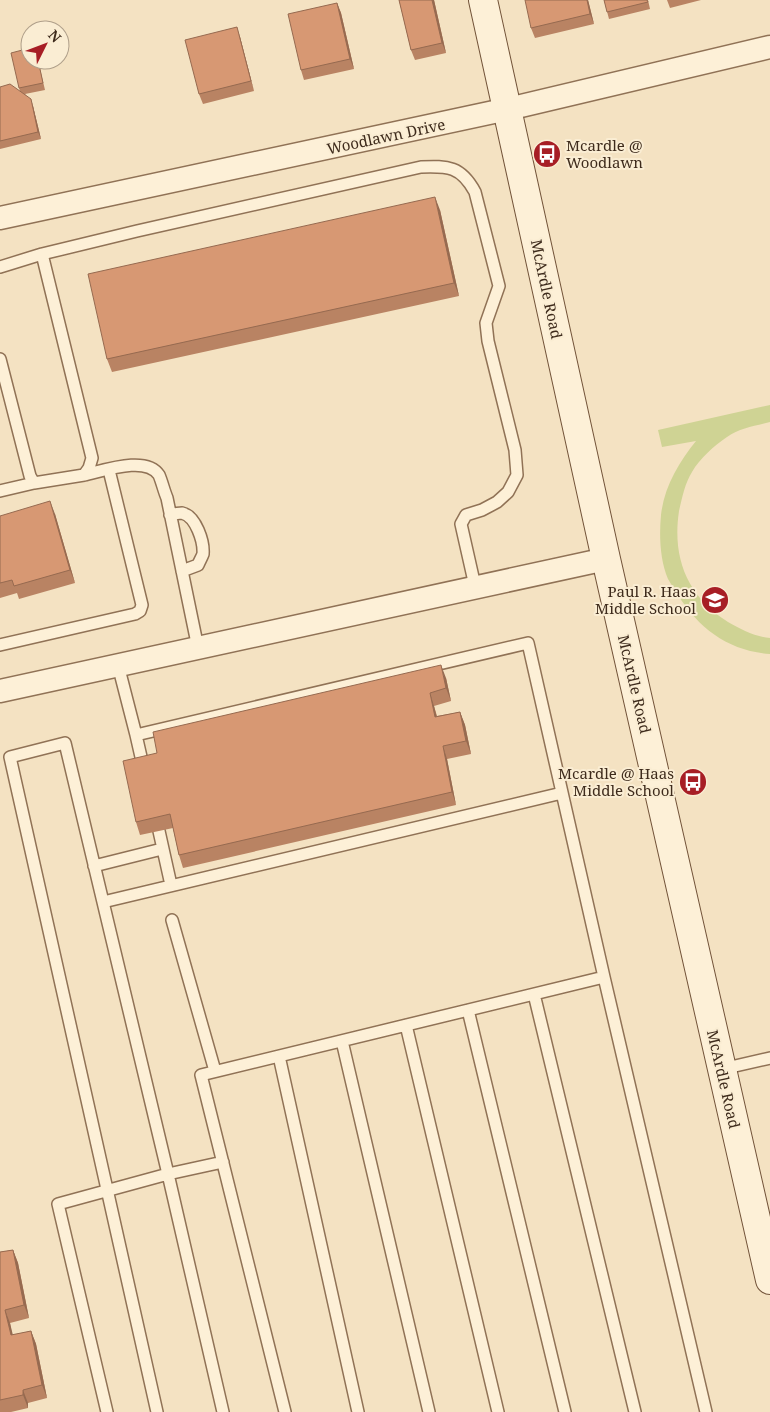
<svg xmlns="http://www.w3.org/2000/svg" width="770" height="1412" font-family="'Noto Serif',serif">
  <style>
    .green { fill: #cfd394 }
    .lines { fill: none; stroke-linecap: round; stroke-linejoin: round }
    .service-casing { stroke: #907256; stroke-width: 14 }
    .minor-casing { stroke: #907256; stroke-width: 25 }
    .secondary-casing { stroke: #725339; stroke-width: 30 }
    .service { stroke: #fdf0d7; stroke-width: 11 }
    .minor { stroke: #fdf0d7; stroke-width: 22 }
    .secondary { stroke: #fdf0d7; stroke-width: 28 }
    .wall { fill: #b98363 }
    .shaded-wall { fill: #966a50 }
    .building { fill: #d79873; stroke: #966a50 }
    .labels { text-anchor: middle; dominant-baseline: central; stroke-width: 4; stroke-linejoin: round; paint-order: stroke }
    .street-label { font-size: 15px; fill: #3e2b1c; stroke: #faedd3 }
    .poi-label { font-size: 15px; fill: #3e2b1c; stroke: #faedd3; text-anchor: end }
  </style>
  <rect width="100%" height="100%" fill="#f4e2c2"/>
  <path class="green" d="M770 405V422C755 426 740 428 727 437 714 446 700 458 692 472 685 483 682 498 679 511 672 558 687 596 728 622 740 629 756 637 770 638V654C729 651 699 629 678 595 675 590 671 584 668 579 660 560 659 536 661 515 664 487 679 462 696 441L662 447 658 430Z"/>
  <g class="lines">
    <defs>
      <path id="service" d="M0 267 42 254 137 231 421 167C448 166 461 166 475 192L499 286 486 323 488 341 515 450 517 475 508 492 497 502 482 510 466 515 461 524 475 586
        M0 359 30 476 34 483 84 475 89 468 92 458 42 254
        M84 475C103 471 146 455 159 475 162 482 164 491 167 498L198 648
        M0 491 34 483
        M170 515C174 514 179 513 182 513 196 516 204 542 203 554 202 557 199 562 198 565L182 571
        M0 645 135 614 140 611 142 605 109 470
        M118 665 136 735 528 643 604 977
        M136 735 144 770
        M159 831 171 885
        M94 866 162 849
        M103 902 562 793
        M172 920 215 1071
        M534 994 635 1412
        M468 1010 565 1412
        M406 1025 498 1412
        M342 1041 429 1412
        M279 1056 358 1412
        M722 1069 770 1058
        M107 1412 58 1204 168 1174 223 1162
        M157 1412 10 757 65 743 168 1174 223 1412
        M285 1412 201 1075 604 977 706 1412"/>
      <path id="minor" d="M0 218 508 109 770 47
        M0 691 606 559"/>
      <path id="secondary" d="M483 0 606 559 770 1280"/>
    </defs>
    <use href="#service" class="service-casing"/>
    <use href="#minor" class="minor-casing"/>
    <use href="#secondary" class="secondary-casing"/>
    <use href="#service" class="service"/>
    <use href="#minor" class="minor"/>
    <use href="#secondary" class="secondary"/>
  </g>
  <path class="wall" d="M399 0H434L446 53 415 60 411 50Z
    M588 0 594 24 535 38 531 28Z
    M604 0H648L650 9 609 19Z
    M667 0H701L670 8Z
    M337 3 341 13 354 69 304 80 301 70Z
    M240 37 254 91 203 104 199 94Z
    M38 60 45 90 25 94 33 106 41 139 0 149V87L20 91 19 88Z
    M440 210 459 296 112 372 107 359Z
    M55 514 75 583 19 599 17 593 0 598V516Z
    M446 678 451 701 434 706 437 716 460 712 465 725 471 754 447 759 456 805 183 868 179 855 173 828 140 835 136 822 157 753Z
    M13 1250 18 1263 29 1318 10 1323 12 1335 31 1331 36 1344 47 1398 28 1403V1408L11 1412H0V1252Z"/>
  <path class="shaded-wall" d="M432 0H434L446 53 442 43Z
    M587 0H588L594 24 590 14Z
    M337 3 341 13 354 69 350 59Z
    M237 27 240 37 254 91 251 81Z
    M31 99 33 106 41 139 38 132Z
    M435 197 440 210 459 296 454 283Z
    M50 501 55 514 75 583 70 570Z
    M441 665 446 678 451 701 446 688Z
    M430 693 434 706 440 730 435 717Z
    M460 712 465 725 471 754 466 741Z
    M443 746 447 759 456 805 452 792Z
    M13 1250 18 1263 29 1318 24 1305Z
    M5 1310 10 1323 16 1348 11 1335Z
    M31 1331 36 1344 47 1398 42 1385Z
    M23 1390 28 1403V1408L23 1395Z"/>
  <path class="building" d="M399 0H432L442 43 411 50Z
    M525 0H587L590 14 531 28Z
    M604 0H647L648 2 607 12Z
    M337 3 350 59 301 70 288 14Z
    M237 27 251 81 199 94 185 40Z
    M30 48V60H38L43 83 19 88 11 53Z
    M10 84 31 99 38 132 0 141V87Z
    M435 197 454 283 107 359 88 274Z
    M50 501 70 570 14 586 12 580 0 583V516Z
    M441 665 446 688 430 693 435 717 460 712 466 741 443 746 452 792 179 855 170 814 136 822 123 761 157 753 153 732Z
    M13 1250 24 1305 5 1310 11 1335 31 1331 42 1385 23 1390V1395L0 1400V1252Z"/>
  <defs>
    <symbol id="bus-disc" viewBox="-11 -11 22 22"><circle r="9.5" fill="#a71e25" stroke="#faedd3"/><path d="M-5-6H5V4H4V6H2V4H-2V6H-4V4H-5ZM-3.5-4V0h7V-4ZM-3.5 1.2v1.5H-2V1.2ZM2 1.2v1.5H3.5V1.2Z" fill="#fff"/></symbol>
    <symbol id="school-disc" viewBox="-11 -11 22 22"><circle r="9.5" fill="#a71e25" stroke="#faedd3"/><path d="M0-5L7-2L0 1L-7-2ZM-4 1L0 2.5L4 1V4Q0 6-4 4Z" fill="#fff"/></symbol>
  </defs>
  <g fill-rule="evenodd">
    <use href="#bus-disc" x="531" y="138" width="32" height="32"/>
    <use href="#school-disc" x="699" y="584" width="32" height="32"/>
    <use href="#bus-disc" x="677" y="766" width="32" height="32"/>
  </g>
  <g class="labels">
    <g class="street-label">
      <text transform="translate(386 136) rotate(-12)">Woodlawn Drive</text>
      <text transform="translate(547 289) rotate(78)">McArdle Road</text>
      <text transform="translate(635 684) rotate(77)">McArdle Road</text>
      <text transform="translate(724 1079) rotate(77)">McArdle Road</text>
    </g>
    <g class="poi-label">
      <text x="566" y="145" text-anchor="start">Mcardle @<tspan x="566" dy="17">Woodlawn</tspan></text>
      <text x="696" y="591">Paul R. Haas<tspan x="696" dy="17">Middle School</tspan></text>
      <text x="674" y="773">Mcardle @ Haas<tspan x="674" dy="17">Middle School</tspan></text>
    </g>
  </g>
  <g transform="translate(45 45) rotate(48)"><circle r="24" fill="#faedd3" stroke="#af9f8a"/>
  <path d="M0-4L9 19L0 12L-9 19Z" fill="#a71e25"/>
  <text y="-8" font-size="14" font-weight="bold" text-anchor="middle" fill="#3e2b1c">N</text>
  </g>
</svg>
